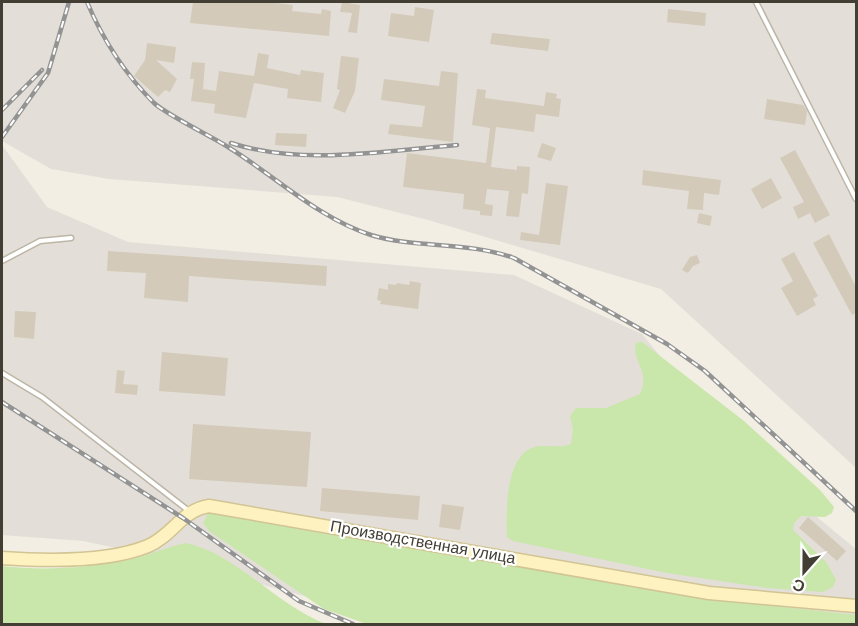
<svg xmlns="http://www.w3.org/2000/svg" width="858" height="626" font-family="'DM Sans',sans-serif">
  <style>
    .industrial { fill: #e3dfd8 }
    .green { fill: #c9e6ab }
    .building { fill: #d3cab9 }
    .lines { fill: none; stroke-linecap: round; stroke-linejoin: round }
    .lane-casing { stroke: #bdb6a6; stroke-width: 7 }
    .secondary-casing { stroke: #d2c493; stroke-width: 15 }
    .lane { stroke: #fff; stroke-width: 4 }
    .secondary { stroke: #fef3c0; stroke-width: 12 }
    .rail-casing { stroke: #939393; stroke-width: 4.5 }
    .rail { stroke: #fff; stroke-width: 2; stroke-dasharray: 7; stroke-linecap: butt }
    .labels { text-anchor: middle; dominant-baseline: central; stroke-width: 4.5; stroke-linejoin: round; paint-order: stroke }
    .street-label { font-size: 16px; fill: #433e33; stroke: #fff }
  </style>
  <rect width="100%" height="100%" fill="#f2eee3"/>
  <path class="industrial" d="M2 2H856V468L661 289 428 220 337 197 109 179 51 169 2 141Z
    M2 145 47 207 128 242 514 275 642 334 706 412 796 500 856 549V624L319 600 163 558 83 541 2 535Z"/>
  <path class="green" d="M642 342 744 421 820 490 834 507 832 513 825 517 801 516 794 523 793 530 827 563 836 580 833 587 823 592 767 588 667 573 513 541 507 537C506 513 505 456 534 447 546 444 558 449 571 444L573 429 570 416 576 408H606L640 394C651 371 631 361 636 343Z
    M209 512H221L718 600 856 615V624H367L324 609 209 531 203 523Z
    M186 543C237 554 277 606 326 624H2V566C43 571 87 568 128 560 147 556 166 547 186 543Z"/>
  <path class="building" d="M193 2H267L293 5 292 11 321 14 322 9 331 11 329 36 190 23Z
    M342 2 360 5 357 33 348 32 352 13 340 12Z
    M415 7 434 10 429 42 388 36 391 13 414 16Z
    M668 9 706 13 705 26 667 22Z
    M492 33 550 39 548 51 490 44Z
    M147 43 176 47 174 63 156 60 177 79 170 92 165 90 158 97 134 76 145 60Z
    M258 53 269 55 267 68 300 75 301 70 324 73 321 102 287 98 288 89 254 83 246 118 214 113 215 104 191 101 194 79H190L192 62 205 63 203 89 216 91 219 71 254 76Z
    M341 56 359 58 355 91 345 113 333 108 340 90 337 89Z
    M441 71 458 73 453 142 388 134 390 124 422 127 425 106 381 100 384 79 439 86Z
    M477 89 486 90 485 98 544 106 546 92 557 94 556 98 561 99 559 117 536 114 534 132 496 127 491 167 517 170V166L530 167 528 194 522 193 519 217 506 216 509 191 487 189 485 204 493 205 492 216 480 215V211L463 209 464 194 403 187 407 153 486 163 490 128 472 125Z
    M767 99 803 105 807 111 805 125 764 119Z
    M276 133 307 134 306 147 275 145Z
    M542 143 556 148 551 161 537 157Z
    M795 150 830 215 815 223 810 213 798 219 793 207 804 202 780 158Z
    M643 170 721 180 719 195 704 193 703 210 687 209 689 191 642 185Z
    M771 178 782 198 762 209 751 189Z
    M546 183 568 186 560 245 520 240 521 232 539 235Z
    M699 213 712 216 710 226 697 223Z
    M829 234 856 287V313L852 315 813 243Z
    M108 251 327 266 326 286 189 276 188 302 144 298 146 273 107 271Z
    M794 252 818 296 813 299 816 305 797 316 781 288 793 281 781 259Z
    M697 255 700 263 693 266 688 273 682 270 690 257Z
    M410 281 421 283 418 309 380 304 381 301 377 300 379 288 388 290V284L396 285 397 283 409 285Z
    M15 311 36 312 34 339 14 337Z
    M162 352 228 358 225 396 159 391Z
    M117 370 125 371 123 384 138 385 137 395 115 393Z
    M193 424 311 432 307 487 189 479Z
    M322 488 420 496 418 520 320 511Z
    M442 504 464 507 460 530 439 527Z
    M808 517 846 551 837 561 799 528Z"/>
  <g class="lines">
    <defs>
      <path id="lane" d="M756 2 856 199
        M2 261 40 241 71 238
        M2 373 42 397 189 511"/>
      <path id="secondary" d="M2 558C45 561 107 563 148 546 172 536 182 510 209 506L709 593 856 606"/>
    </defs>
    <use href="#lane" class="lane-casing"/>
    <use href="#secondary" class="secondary-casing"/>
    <use href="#lane" class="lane"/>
    <use href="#secondary" class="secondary"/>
    <defs>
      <path id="rail" d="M87 2C103 40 125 74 154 103 167 115 211 136 228 147 275 176 318 218 371 235 417 249 467 241 514 258L667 344 705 371 856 511
        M2 110 42 70
        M2 137 48 73 69 2
        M231 143C302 166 384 151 457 145
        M2 402 183 518 299 601 353 624"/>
    </defs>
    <use href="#rail" class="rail-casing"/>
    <use href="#rail" class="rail"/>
  </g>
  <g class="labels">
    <g class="street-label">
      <text transform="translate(423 542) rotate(10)">Производственная улица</text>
    </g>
  </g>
  <rect width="858" height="626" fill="none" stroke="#433e33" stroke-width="6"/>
  <g transform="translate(804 572) rotate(201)" stroke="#ffffff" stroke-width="4.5" paint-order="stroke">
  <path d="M0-4.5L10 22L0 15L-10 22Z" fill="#433e33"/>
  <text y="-9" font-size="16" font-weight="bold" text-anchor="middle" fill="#433e33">С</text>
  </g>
</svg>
